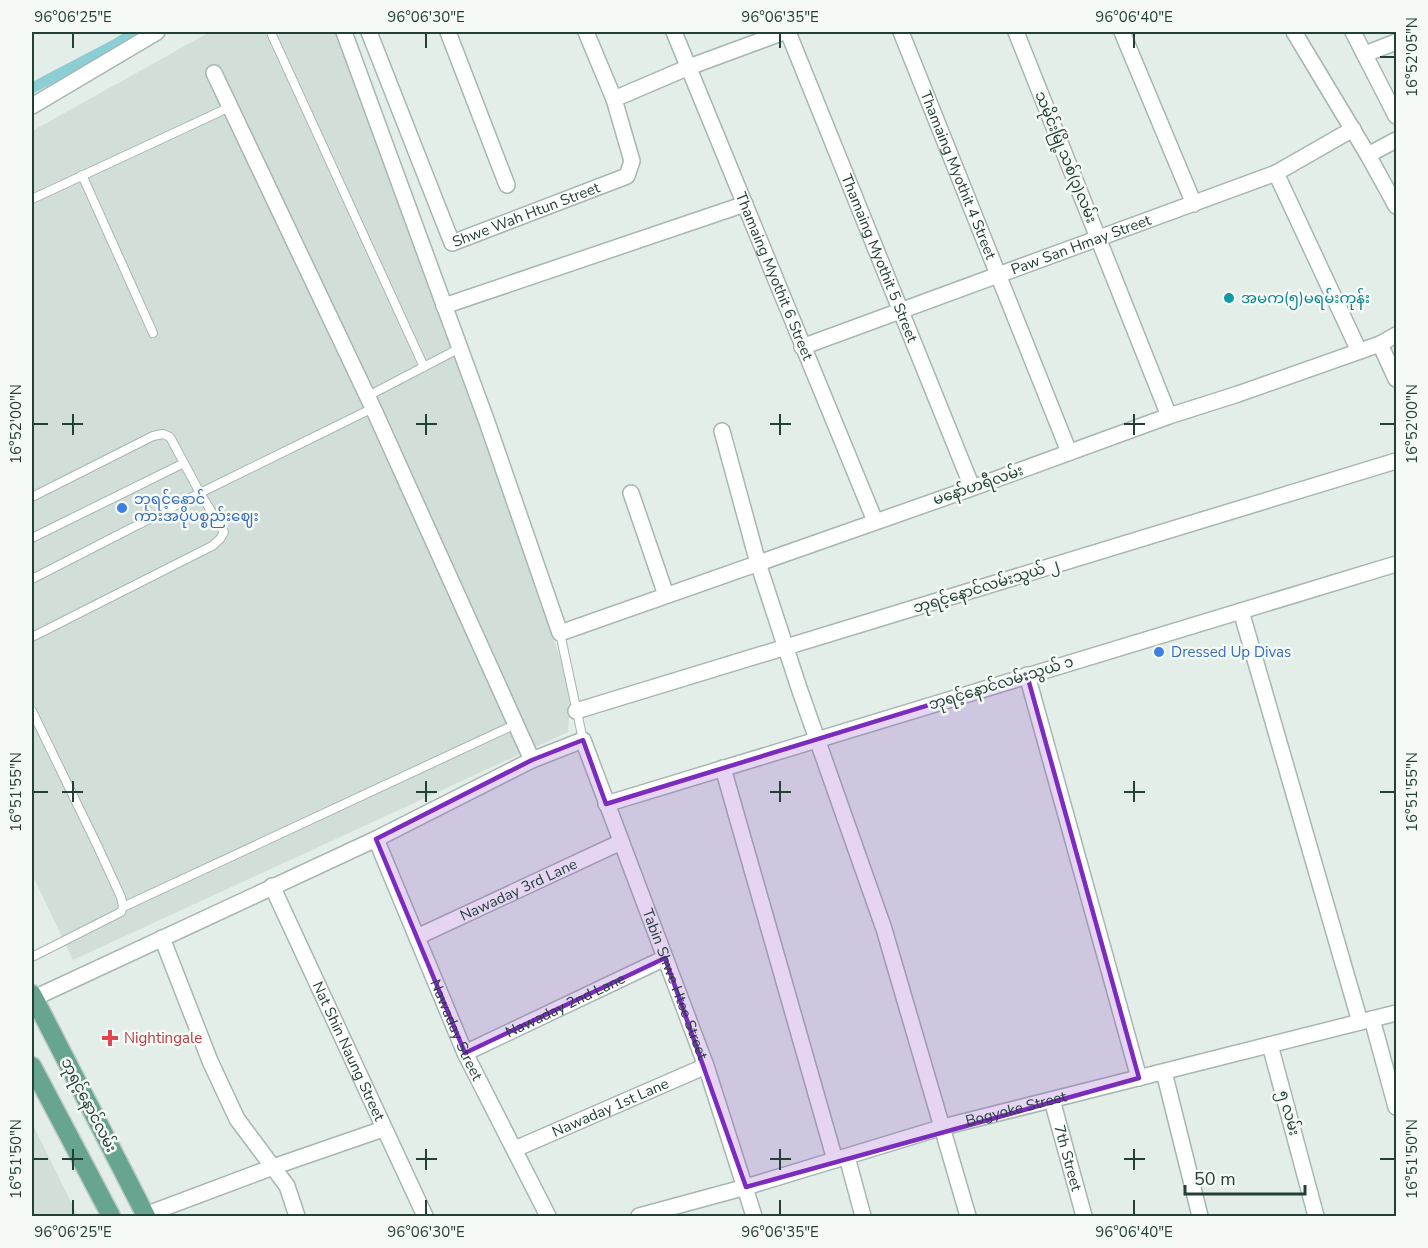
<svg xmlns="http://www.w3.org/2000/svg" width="1428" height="1248" font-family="'Nunito Sans','Noto Sans Myanmar',sans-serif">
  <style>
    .built { fill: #d2ded8 }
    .water { fill: #8bced4 }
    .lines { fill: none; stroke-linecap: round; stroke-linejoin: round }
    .lane-casing { stroke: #a6b6b0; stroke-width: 10 }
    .street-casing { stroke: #a6b6b0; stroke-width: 18 }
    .primary-casing { stroke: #c1cac7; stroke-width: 21 }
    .lane { stroke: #fff; stroke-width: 8 }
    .street { stroke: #fff; stroke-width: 15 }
    .primary { stroke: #67a591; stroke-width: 18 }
    .marked { fill: #7b2cbf; fill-opacity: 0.2; stroke: #7b2cbf; stroke-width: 4.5; stroke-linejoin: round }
    .ticks { fill: none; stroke: #234036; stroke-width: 2 }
    .culture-dot { fill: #0f9aa8; stroke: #f5faf7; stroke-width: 2 }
    .shop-dot { fill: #3f7fe0; stroke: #f5faf7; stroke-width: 2 }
    .health-dot { fill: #e0444e; stroke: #f5faf7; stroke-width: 2 }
    .labels { text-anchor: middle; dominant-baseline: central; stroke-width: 5; stroke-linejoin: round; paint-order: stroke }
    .street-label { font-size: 15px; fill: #234036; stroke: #f5faf7 }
    .culture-label { font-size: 15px; fill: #0d838f; stroke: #f5faf7; text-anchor: start }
    .shop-label { font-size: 15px; fill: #366cbe; stroke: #f5faf7; text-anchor: start }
    .health-label { font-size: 15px; fill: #be3a42; stroke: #f5faf7; text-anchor: start }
    .neatline { fill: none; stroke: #234036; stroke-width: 2 }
    .ticks-label { font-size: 15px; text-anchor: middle; fill: #234036 }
  </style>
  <rect width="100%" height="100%" fill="#e4eee9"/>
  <path class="built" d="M210 32H346L571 690 568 732 73 960 32 874V131Z
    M32 1123 78 1216H32Z"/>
  <path class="water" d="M125 32H147L120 50 32 94V82L114 39Z"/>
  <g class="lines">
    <defs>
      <path id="lane" d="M272 35 424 367
        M82 175 153 333
        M32 199 230 107
        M368 396 460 348
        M32 497 153 436 163 434 170 437 200 493 224 532 220 539 212 546 32 637
        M32 538 184 463
        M32 579 200 493 373 408
        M560 633 583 740
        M32 711 97 845 121 897 123 907 121 912 32 957
        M123 907 516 724"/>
      <g id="street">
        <path d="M344 32 487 422 560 633 972 488 1169 416 1238 394 1380 344 1396 335"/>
        <path id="s1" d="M369 32 452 243 627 176 632 161 614 99 586 32"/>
        <path d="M448 32 507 185"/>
        <path id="s2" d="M674 32 875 521"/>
        <path id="s3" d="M788 32 972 487"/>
        <path id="s4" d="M901 32 1069 452"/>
        <path d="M1016 32 1169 416"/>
        <path d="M1122 32 1194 204"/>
        <path d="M1294 32 1368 155 1396 206"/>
        <path d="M1353 32 1396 116"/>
        <path d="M1365 54 1396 42"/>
        <path d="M214 73 373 408 532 760"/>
        <path d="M614 99 689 67 784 32"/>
        <path d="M32 106 157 32"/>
        <path d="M1368 155 1396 140"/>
        <path d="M1276 173 1359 351"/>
        <path d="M444 306 745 204"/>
        <path d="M1380 344 1396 379"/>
        <path id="s5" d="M802 347 1276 173 1353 129"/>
        <path d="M722 431 758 563 799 688 884 929 968 1216"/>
        <path d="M631 493 666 595"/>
        <path d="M1241 611 1360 1022"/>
        <path d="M1027 675 1139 1078"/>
        <path d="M576 711 1396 461"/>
        <path d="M723 768 835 1160"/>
        <path d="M606 804 1396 564"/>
        <path id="s6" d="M376 839 465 1053 548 1216"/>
        <path id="s7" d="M272 886 425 1216"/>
        <path id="s8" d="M417 937 621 842"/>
        <path d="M162 938 210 1061 237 1119 287 1186 297 1216"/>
        <path id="s9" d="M32 999 376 839 532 760 583 740 706 1066 754 1216"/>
        <path d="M1372 1019 1396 1107"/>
        <path d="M1270 1045 1316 1216"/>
        <path id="s10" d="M465 1053 665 958"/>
        <path d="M1164 1072 1200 1216"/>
        <path id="s11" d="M1052 1100 1084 1216"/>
        <path id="s12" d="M515 1149 706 1066"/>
        <path d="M847 1157 863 1216"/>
        <path d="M145 1215 273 1167 383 1129"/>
        <path id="s13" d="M639 1216 746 1187 943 1127 1396 1013"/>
      </g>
      <path id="primary" d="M32 994 146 1216
        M32 1066 111 1216"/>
    </defs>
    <use href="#lane" class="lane-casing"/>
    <use href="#street" class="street-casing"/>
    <use href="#primary" class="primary-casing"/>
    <use href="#lane" class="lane"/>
    <use href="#street" class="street"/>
    <use href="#primary" class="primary"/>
  </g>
  <path class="marked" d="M1027 675 1139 1078 746 1187 665 958 465 1053 376 839 532 760 583 740 606 804Z"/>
  <path class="ticks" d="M73 33V48M426 33V48M780 33V48M1134 33V48M1380 57H1395M73 414V435M426 414V435M780 414V435M1134 414V435M33 424H48M62 424H83M416 424H437M770 424H791M1124 424H1145M1380 424H1395M73 781V802M426 781V802M780 781V802M1134 781V802M33 792H48M62 792H83M416 792H437M770 792H791M1124 792H1145M1380 792H1395M73 1149V1170M426 1149V1170M780 1149V1170M1134 1149V1170M33 1159H48M62 1159H83M416 1159H437M770 1159H791M1124 1159H1145M1380 1159H1395M73 1200V1215M426 1200V1215M780 1200V1215M1134 1200V1215"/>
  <circle class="culture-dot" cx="1229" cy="298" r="6"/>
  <g class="shop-dot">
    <circle cx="122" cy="508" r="6"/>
    <circle cx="1159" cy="652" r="6"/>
  </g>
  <path class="health-dot" d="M107 1029h6v6h6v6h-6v6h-6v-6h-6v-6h6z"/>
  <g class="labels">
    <g class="street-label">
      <text transform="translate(1066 157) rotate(68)">သမိုင်းမြို့သစ်(၃)လမ်း</text>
      <text stroke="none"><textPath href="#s4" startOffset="154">Thamaing Myothit 4 Street</textPath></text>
      <text stroke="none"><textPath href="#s1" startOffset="306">Shwe Wah Htun Street</textPath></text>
      <text stroke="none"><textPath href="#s5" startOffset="297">Paw San Hmay Street</textPath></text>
      <text stroke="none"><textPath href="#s3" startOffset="244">Thamaing Myothit 5 Street</textPath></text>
      <text stroke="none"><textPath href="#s2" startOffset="264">Thamaing Myothit 6 Street</textPath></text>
      <text transform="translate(978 485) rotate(-19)">မနော်ဟရီလမ်း</text>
      <text transform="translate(986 586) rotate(-17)">ဘုရင့်နောင်လမ်းသွယ် ၂</text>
      <text transform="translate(1001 683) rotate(-17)">ဘုရင့်နောင်လမ်းသွယ် ၁</text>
      <text stroke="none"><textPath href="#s8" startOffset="112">Nawaday 3rd Lane</textPath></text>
      <text stroke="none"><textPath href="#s9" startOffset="870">Tabin Shwe Htee Street</textPath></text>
      <text stroke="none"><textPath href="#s10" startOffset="111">Nawaday 2nd Lane</textPath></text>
      <text stroke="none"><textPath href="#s6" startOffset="207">Nawaday Street</textPath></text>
      <text stroke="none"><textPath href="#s7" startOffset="182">Nat Shin Naung Street</textPath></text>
      <text transform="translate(89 1105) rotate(63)">ဘုရင့်နောင်လမ်း</text>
      <text stroke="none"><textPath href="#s12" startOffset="104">Nawaday 1st Lane</textPath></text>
      <text stroke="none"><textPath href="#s13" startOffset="392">Bogyoke Street</textPath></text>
      <text transform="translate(1289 1113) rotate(75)">၅ လမ်း</text>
      <text stroke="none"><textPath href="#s11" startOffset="60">7th Street</textPath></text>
    </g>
    <g class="culture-label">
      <text x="1241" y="298">အမက(၅)မရမ်းကုန်း</text>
    </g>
    <g class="shop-label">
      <text x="134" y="499">ဘုရင့်နောင်<tspan x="134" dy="17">ကားအပိုပစ္စည်းဈေး</tspan></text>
      <text x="1171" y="652">Dressed Up Divas</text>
    </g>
    <g class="health-label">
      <text x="124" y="1038">Nightingale</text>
    </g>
  </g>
  <rect width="1428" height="1248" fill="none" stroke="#f5faf7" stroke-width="66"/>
  <path d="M1185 1185v9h120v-9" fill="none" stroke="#234036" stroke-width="3"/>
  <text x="1194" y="1185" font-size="18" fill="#234036" stroke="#f5faf7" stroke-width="4.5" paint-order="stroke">50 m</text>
  <rect x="33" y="33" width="1362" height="1182" class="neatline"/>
  <g class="ticks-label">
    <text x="73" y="22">96°06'25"E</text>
    <text x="426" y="22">96°06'30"E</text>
    <text x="780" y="22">96°06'35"E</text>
    <text x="1134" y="22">96°06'40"E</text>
    <text transform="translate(1412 57) rotate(-90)" y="5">16°52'05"N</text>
    <text transform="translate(16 424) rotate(-90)" y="5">16°52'00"N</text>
    <text transform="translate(1412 424) rotate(-90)" y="5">16°52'00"N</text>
    <text transform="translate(16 792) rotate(-90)" y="5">16°51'55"N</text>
    <text transform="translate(1412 792) rotate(-90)" y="5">16°51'55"N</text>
    <text transform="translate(16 1159) rotate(-90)" y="5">16°51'50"N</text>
    <text transform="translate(1412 1159) rotate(-90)" y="5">16°51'50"N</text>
    <text x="73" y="1237">96°06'25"E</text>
    <text x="426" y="1237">96°06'30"E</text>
    <text x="780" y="1237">96°06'35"E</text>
    <text x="1134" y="1237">96°06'40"E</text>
  </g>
</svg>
